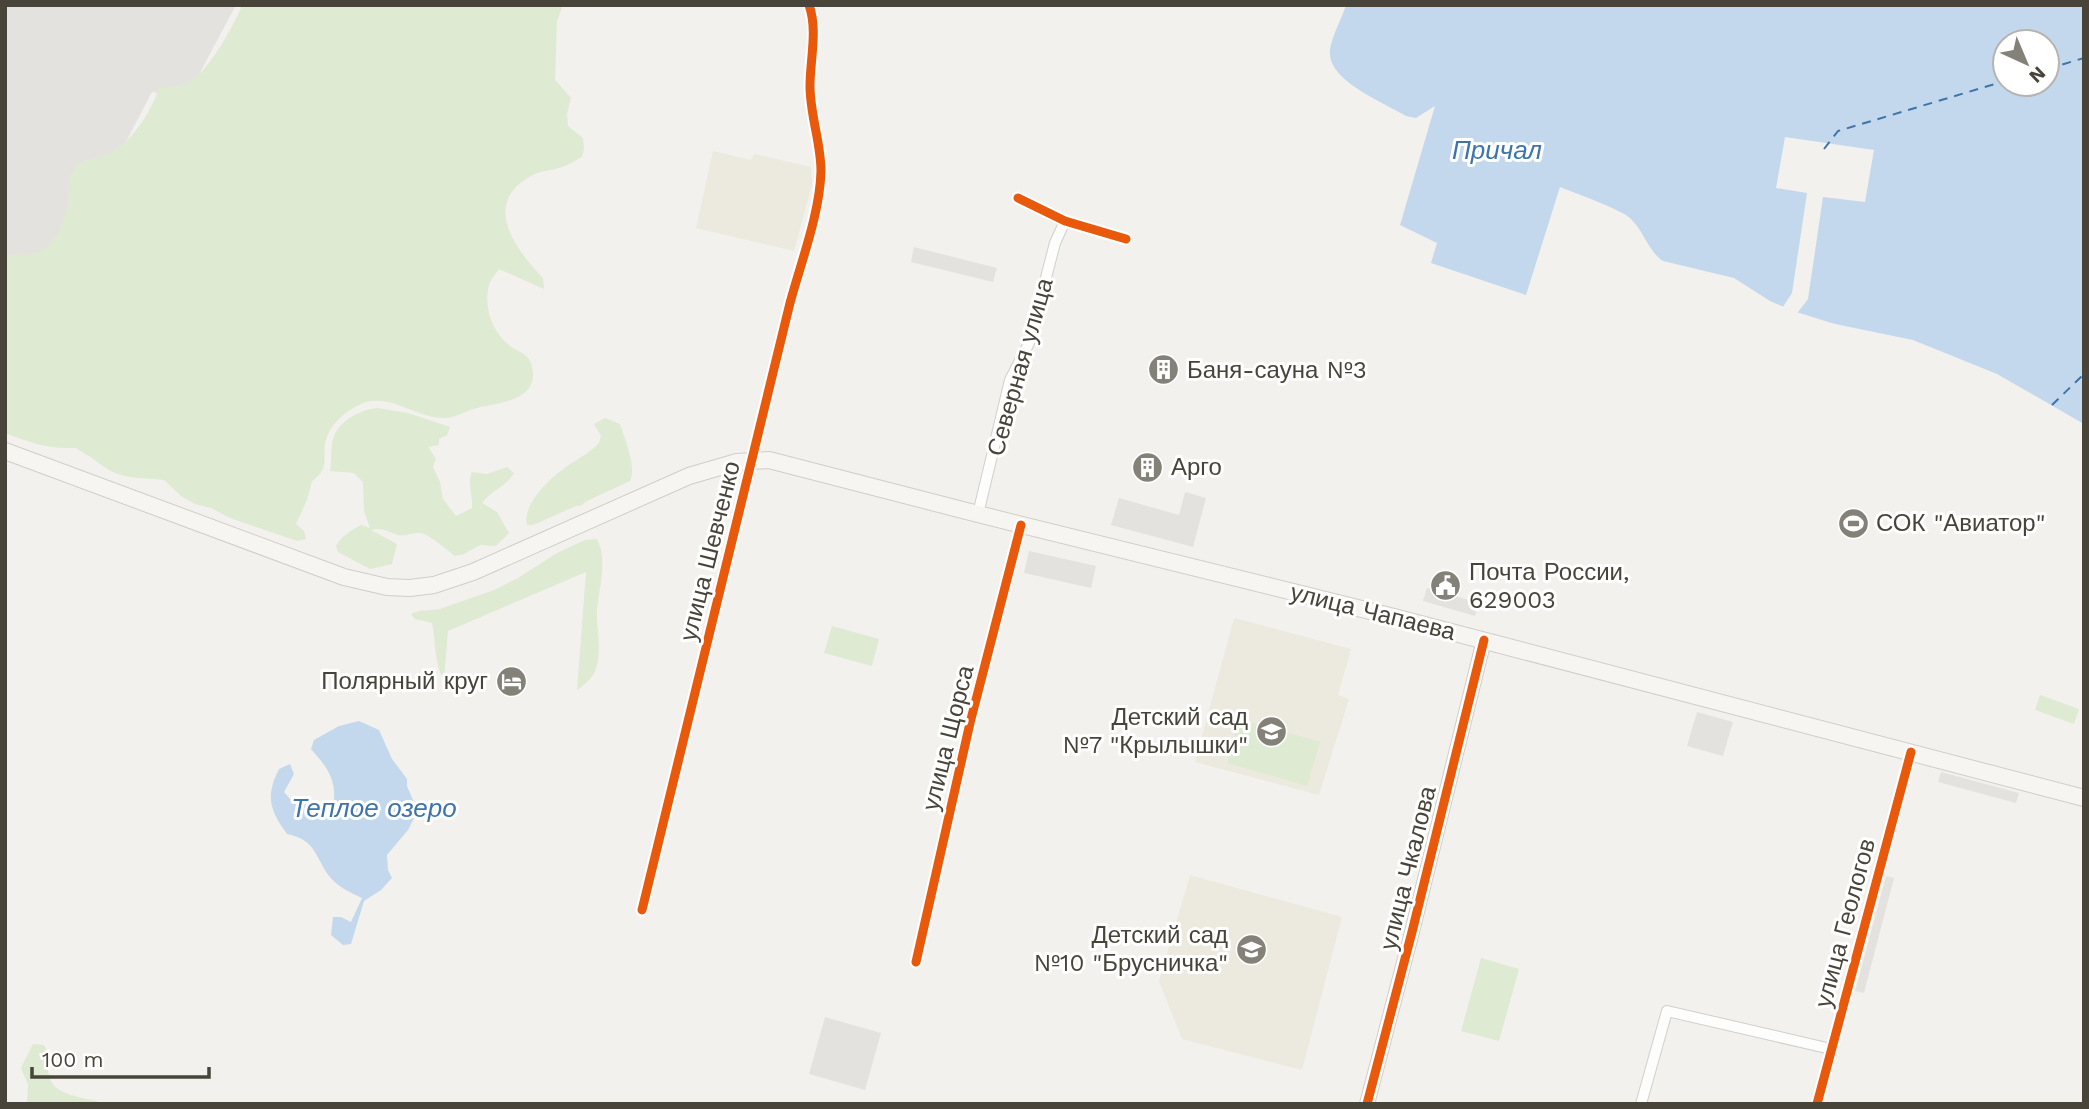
<svg xmlns="http://www.w3.org/2000/svg" width="2089" height="1109" font-family="'Work Sans',sans-serif">
  <style>
    .industrial { fill: #e4e2de }
    .education { fill: #ece9de }
    .green { fill: #deead1 }
    .parking { fill: #e4e2df }
    .water { fill: #c3d8ec; fill-rule: evenodd }
    .pier { fill: #f2f1ee }
    .lines { fill: none; stroke-linecap: round; stroke-linejoin: round }
    .ferry { stroke: #3c74ab; stroke-width: 2; stroke-dasharray: 9 7; stroke-linecap: butt }
    .minor-casing { stroke: #d0cfcb; stroke-width: 12 }
    .tertiary-casing { stroke: #d0cfcb; stroke-width: 16 }
    .secondary-casing { stroke: #d0cec6; stroke-width: 18 }
    .minor { stroke: #fdfdfc; stroke-width: 10 }
    .tertiary { stroke: #fdfdfc; stroke-width: 14 }
    .secondary { stroke: #f6f5f1; stroke-width: 16 }
    .cycleway-casing { stroke: #fff; stroke-width: 13 }
    .cycleway { stroke: #e8590c; stroke-width: 9 }
    .labels { text-anchor: middle; dominant-baseline: central; stroke-width: 6; stroke-linejoin: round; paint-order: stroke }
    .street-label { font-size: 24px; fill: #48443a; stroke: #fff }
    .poi-label { font-size: 24px; fill: #48443a; stroke: #fff; text-anchor: start }
    .water-label { font-size: 26px; font-style: italic; fill: #3c74ab; stroke: #fff }
  </style>
  <rect width="100%" height="100%" fill="#f2f1ee"/>
  <path class="industrial" d="M5 5H236L187 97 152 92 116 161 66 285 5 267Z
    M825 1017 881 1033 865 1090 809 1074Z"/>
  <path class="education" d="M713 151 751 160 754 154 811 167 812 185 794 251 696 228Z
    M1234 618 1351 649 1338 695 1349 699 1319 795 1195 762Z
    M1190 875 1342 917 1302 1070 1182 1039 1159 981Z"/>
  <path class="green" d="M242 5H563L557 21 555 80 571 98 567 114 568 126 583 138 584 149 582 157C576 160 569 165 562 167 552 171 541 170 531 176 481 203 515 249 543 278L544 289 499 269C496 273 492 278 490 282 482 304 492 332 509 345 517 352 529 353 532 366 540 401 500 402 477 408 464 411 455 419 441 418 414 417 387 391 359 405 344 412 328 426 325 444 323 462 329 469 312 481L307 500 296 524 304 531 306 539 297 541 230 518 211 508 195 504 181 496 164 480C135 477 118 480 95 460 89 455 82 453 76 448 47 449 31 443 5 433V254C46 261 62 239 68 200 70 190 67 178 74 169 84 156 99 160 112 152 134 139 151 111 159 88 169 87 183 86 192 80 210 68 234 26 242 5Z
    M377 408 408 413 450 427 447 435 439 439V445L428 447 436 459 433 467 440 482 443 499 456 516 472 508C473 495 467 483 472 472L487 474 507 467 514 473C507 486 491 490 482 503L497 512 509 533 496 546 480 545 464 554 455 556C447 550 430 535 421 533 413 532 407 537 398 535 387 532 383 527 371 530L397 544 392 564 370 569 338 552 336 546C341 536 352 530 361 525L370 528 364 511 363 482 354 473 330 471C332 459 330 446 334 436 341 419 361 410 377 408Z
    M605 418 620 424C625 440 637 467 630 481L585 502 581 506H576L533 525H527C522 506 547 481 562 470 573 461 589 454 599 443L601 436 594 424Z
    M597 539C608 560 599 588 597 610 596 630 604 656 593 675 589 681 583 686 577 690L586 572 448 631 444 680C434 664 436 641 432 623L415 619 411 614 419 611 440 609 494 590 518 578 557 553 585 540Z
    M832 626 879 639 872 666 824 653Z
    M2040 695 2079 709 2074 724 2035 710Z
    M1240 719 1320 742 1307 786 1227 763Z
    M1481 958 1519 969 1499 1041 1461 1031Z
    M33 1044 44 1045C51 1058 45 1067 50 1079 57 1098 89 1097 106 1104H27L28 1085 21 1068Z"/>
  <path class="parking" d="M914 247 997 268 993 282 911 262Z
    M1185 492 1206 498 1193 547 1111 525 1119 498 1179 515Z
    M1029 551 1096 566 1091 588 1024 573Z
    M1427 588 1479 603 1475 616 1423 601Z
    M1697 712 1733 722 1723 756 1687 746Z
    M1941 772 2019 793 2016 803 1938 782Z
    M1886 876 1894 878 1864 993 1855 991Z"/>
  <path class="water" d="M1346 5H2084V424L1997 374 1913 340 1835 324 1793 311 1770 301 1734 278 1663 261C1648 251 1644 231 1630 218 1622 210 1575 193 1560 187L1526 295 1431 263 1437 243 1400 225 1435 106 1416 118 1406 116C1385 103 1328 81 1330 52 1330 40 1342 18 1346 5ZM2005 42H2047V84H2005Z
    M359 721 379 730 392 759 407 779V786L413 800 414 818 408 830 387 855 388 870 392 878 381 890 364 901 351 944 343 945 331 935 333 917H341L351 922 362 898C349 892 338 887 329 876 314 855 316 840 287 834 270 810 265 797 279 769L290 764 294 774 284 792 291 800 322 804 334 801C336 778 326 766 311 749L314 740 339 726Z"/>
  <path class="pier" d="M1785 137 1874 150 1865 202 1823 197 1808 299 1795 316 1781 310 1792 293 1807 193 1776 188Z"/>
  <g class="lines">
    <path class="ferry" d="M2047 69 2084 58
      M1824 149 1838 131 2005 81
      M2052 405 2084 374"/>
    <defs>
      <path id="minor" d="M1018 198 1065 221 1126 239
        M978 514 1010 380 1029 343 1055 243 1065 221
        M642 910 790 303C801 262 820 213 821 171 821 143 810 115 810 86 810 60 818 30 809 5
        M916 962 970 723 1021 525
        M1641 1104 1667 1011 1831 1049
        M1817 1104 1911 752"/>
      <path id="tertiary" d="M1367 1104 1412 932 1484 640"/>
      <path id="secondary" d="M5 451 344 577 387 587 410 588 434 585 473 572 689 476 737 462 769 460 978 514 1394 617 2084 798"/>
    </defs>
    <use href="#minor" class="minor-casing"/>
    <use href="#tertiary" class="tertiary-casing"/>
    <use href="#secondary" class="secondary-casing"/>
    <use href="#minor" class="minor"/>
    <use href="#tertiary" class="tertiary"/>
    <use href="#secondary" class="secondary"/>
    <defs>
      <path id="cycleway" d="M1018 198 1065 221 1126 239
        M642 910 790 303C801 262 820 213 821 171 821 143 810 115 810 86 810 60 818 30 809 5
        M916 962 970 723 1021 525
        M1367 1104 1412 932 1484 640
        M1817 1104 1911 752"/>
    </defs>
    <use href="#cycleway" class="cycleway-casing"/>
    <use href="#cycleway" class="cycleway"/>
  </g>
  <defs>
    <symbol id="building-disc" viewBox="-11 -11 22 22"><circle r="9.5" fill="#848179" stroke="#fff"/><path d="M-4-6H4V6H1V3H-1V6H-4ZM-2.5-4.3h1.7v1.8h-1.7ZM.8-4.3h1.7v1.8H.8ZM-2.5-1h1.7V.8h-1.7ZM.8-1h1.7V.8H.8Z" fill="#fff"/></symbol>
    <symbol id="stadium-disc" viewBox="-11 -11 22 22"><circle r="9.5" fill="#848179" stroke="#fff"/><path d="M0-5a6.5 5 0 1 0 0 10a6.5 5 0 1 0 0-10ZM-3.5-1.8h7v3.6h-7Z" fill="#fff"/></symbol>
    <symbol id="civic-disc" viewBox="-11 -11 22 22"><circle r="9.5" fill="#848179" stroke="#fff"/><path d="M-.6-6.5H3V-4.5H.6V-3L4-1V1h2V6H-6V1h2V-1L-.6-3ZM-1.2 2.5V6h2.4V2.5Z" fill="#fff"/></symbol>
    <symbol id="hotel-disc" viewBox="-11 -11 22 22"><circle r="9.5" fill="#848179" stroke="#fff"/><path d="M-6-4.5h1.5V1H6V5H4.5V3h-9V5H-6ZM-4 0a1.8 1.8 0 1 1 3.6 0ZM.5 0V-2.5h3Q6-2.5 6 0Z" fill="#fff"/></symbol>
    <symbol id="school-disc" viewBox="-11 -11 22 22"><circle r="9.5" fill="#848179" stroke="#fff"/><path d="M0-5L7-2L0 1L-7-2ZM-4 1L0 2.5L4 1V4Q0 6-4 4Z" fill="#fff"/></symbol>
  </defs>
  <g fill-rule="evenodd">
    <use href="#building-disc" x="1146" y="352" width="35" height="35"/>
    <use href="#building-disc" x="1130" y="450" width="35" height="35"/>
    <use href="#stadium-disc" x="1836" y="506" width="35" height="35"/>
    <use href="#civic-disc" x="1428" y="568" width="35" height="35"/>
    <use href="#hotel-disc" x="494" y="664" width="35" height="35"/>
    <use href="#school-disc" x="1254" y="714" width="35" height="35"/>
    <use href="#school-disc" x="1234" y="932" width="35" height="35"/>
  </g>
  <g class="labels">
    <g class="street-label">
      <text transform="translate(1020 367) rotate(-74)">Северная улица</text>
      <text transform="translate(710 551) rotate(-76)">улица Шевченко</text>
      <text transform="translate(1373 612) rotate(14)">улица Чапаева</text>
      <text transform="translate(948 738) rotate(-76)">улица Щорса</text>
      <text transform="translate(1408 868) rotate(-76)">улица Чкалова</text>
      <text transform="translate(1845 923) rotate(-75)">улица Геологов</text>
    </g>
    <g class="poi-label">
      <text x="1187" y="370">Баня-сауна №3</text>
      <text x="1171" y="467">Арго</text>
      <text x="1876" y="523">СОК "Авиатор"</text>
      <text x="1469" y="572">Почта России,<tspan x="1469" dy="28">629003</tspan></text>
      <text x="488" y="681" text-anchor="end">Полярный круг</text>
      <text x="1248" y="717" text-anchor="end">Детский сад<tspan x="1248" dy="28">№7 "Крылышки"</tspan></text>
      <text x="1228" y="935" text-anchor="end">Детский сад<tspan x="1228" dy="28">№10 "Брусничка"</tspan></text>
    </g>
    <g class="water-label">
      <text x="1497" y="150">Причал</text>
      <text x="374" y="808">Теплое озеро</text>
    </g>
  </g>
  <rect width="2089" height="1109" fill="none" stroke="#48443a" stroke-width="14"/>
  <g transform="translate(2026 63) rotate(136)"><circle r="33" fill="#ffffff" stroke="#b6b4b0" stroke-width="2"/>
  <path d="M0-5L12 26L0 18L-12 26Z" fill="#848179"/>
  <text y="-10" font-size="19" font-weight="bold" text-anchor="middle" fill="#48443a">N</text>
  </g>
  <path d="M32 1067v10h177v-10" fill="none" stroke="#48443a" stroke-width="3.5"/>
  <text x="42" y="1067" font-size="21" fill="#48443a" stroke="#ffffff" stroke-width="5" paint-order="stroke">100 m</text>
</svg>
